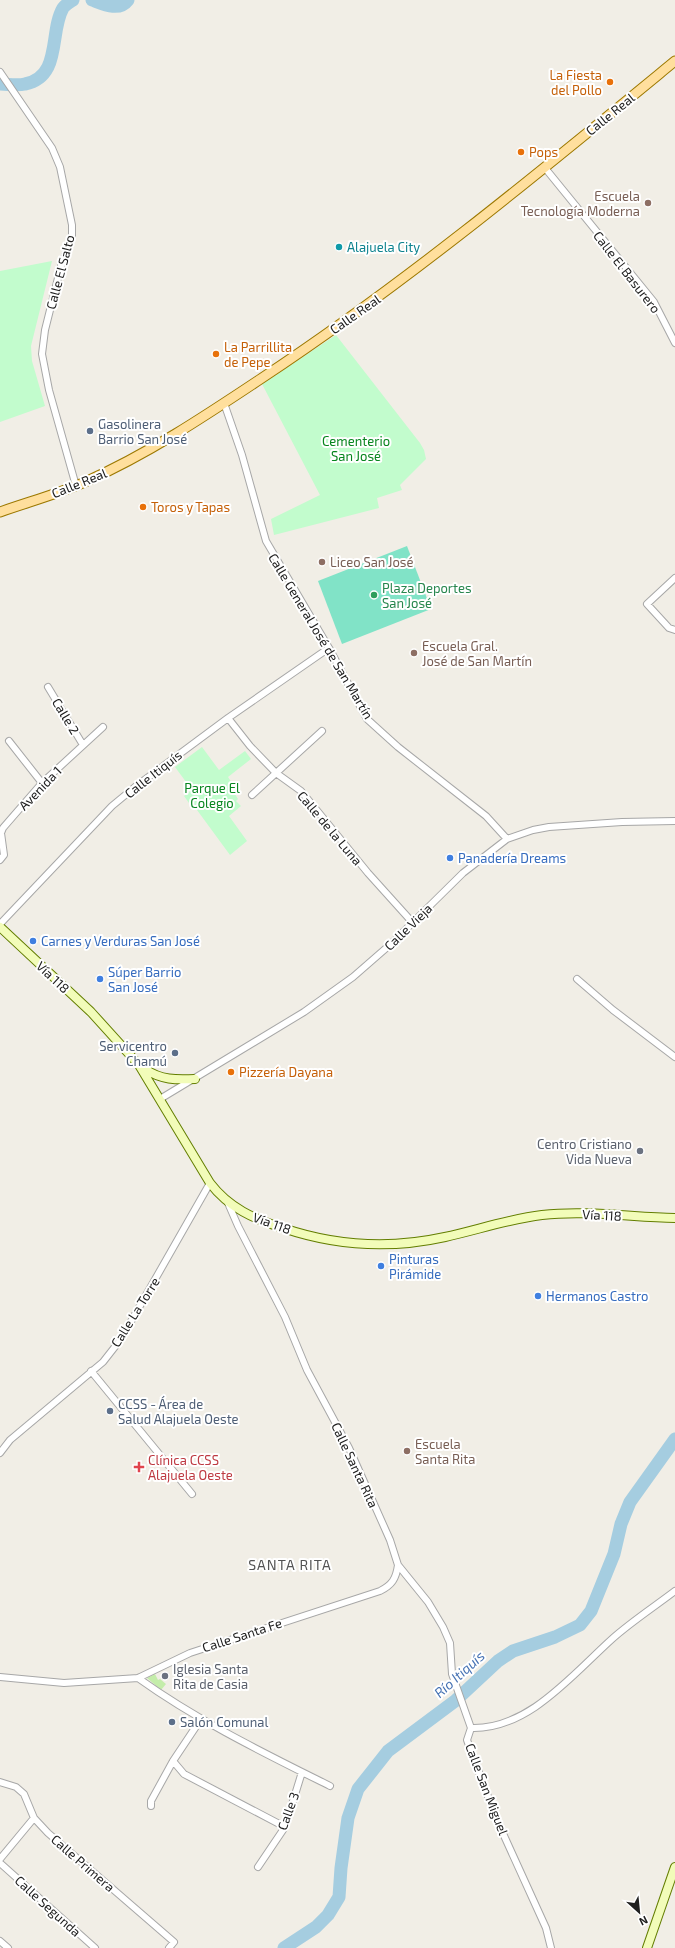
<svg xmlns="http://www.w3.org/2000/svg" width="675" height="1948" font-family="'Exo 2',sans-serif">
  <style>
    .grass { fill: #c4edaa }
    .park { fill: #c2fccd }
    .pitch { fill: #81e3c7 }
    .lines { fill: none; stroke-linecap: round; stroke-linejoin: round }
    .river { stroke: #a5cde0; stroke-width: 13 }
    .street-casing { stroke: #a7a7a7; stroke-width: 8 }
    .secondary-casing { stroke: #637e00; stroke-width: 10 }
    .primary-casing { stroke: #9c7800; stroke-width: 11 }
    .street { stroke: #fff; stroke-width: 6 }
    .secondary { stroke: #f2fcb9; stroke-width: 8 }
    .primary { stroke: #ffdf9d; stroke-width: 9 }
    .food-dot { fill: #e8710a; stroke: #fff; stroke-width: 1.5 }
    .education-dot { fill: #8d6e63; stroke: #fff; stroke-width: 1.5 }
    .culture-dot { fill: #0f9aa8; stroke: #fff; stroke-width: 1.5 }
    .service-dot { fill: #5c6f8a; stroke: #fff; stroke-width: 1.5 }
    .leisure-dot { fill: #2e9e5b; stroke: #fff; stroke-width: 1.5 }
    .shop-dot { fill: #3f7fe0; stroke: #fff; stroke-width: 1.5 }
    .worship-dot { fill: #6b7280; stroke: #fff; stroke-width: 1.5 }
    .health-dot { fill: #e0444e; stroke: #fff; stroke-width: 1.5 }
    .labels { text-anchor: middle; dominant-baseline: central; stroke-width: 4; stroke-linejoin: round; paint-order: stroke }
    .food-label { font-size: 13px; fill: #c56008; stroke: #fff; text-anchor: start }
    .street-label { font-size: 13px; fill: #202020; stroke: #fff }
    .education-label { font-size: 13px; fill: #785e54; stroke: #fff; text-anchor: start }
    .culture-label { font-size: 13px; fill: #0d838f; stroke: #fff; text-anchor: start }
    .service-label { font-size: 13px; fill: #4e5e75; stroke: #fff; text-anchor: start }
    .park-label { font-size: 13px; fill: #07851e; stroke: #fff }
    .leisure-label { font-size: 13px; fill: #27864d; stroke: #fff; text-anchor: start }
    .shop-label { font-size: 13px; fill: #366cbe; stroke: #fff; text-anchor: start }
    .worship-label { font-size: 13px; fill: #5b616d; stroke: #fff; text-anchor: end }
    .health-label { font-size: 13px; fill: #be3a42; stroke: #fff; text-anchor: start }
    .neighbourhood-label { font-size: 14px; letter-spacing: 1px; fill: #535353; stroke: #fff }
    .water-label { font-size: 14px; font-style: italic; fill: #4773b4; stroke: #fff }
  </style>
  <rect width="100%" height="100%" fill="#f1eee6"/>
  <path class="grass" d="M155 1674 158 1680 160 1679 166 1684 161 1690 147 1678Z"/>
  <path class="park" d="M52 261 31 346 32 361 45 406 0 422V271Z
    M336 335 420 443 424 450 426 459 400 485 402 490 377 498 379 508 274 535 271 519 320 495 262 384Z
    M202 747 219 770 245 751 251 759 228 777 232 783 230 789 235 794 238 799 236 801 241 806 229 816 247 841 230 855 197 810 189 803 184 796 192 790 175 767Z"/>
  <path class="pitch" d="M407 546 431 609 342 644 318 581Z"/>
  <g class="lines">
    <path class="river" d="M92 0C103 4 119 12 128 0
      M0 84C8 84 17 86 25 84 62 77 49 32 63 8 65 5 70 2 73 0
      M284 1948 316 1927 328 1915 339 1897 341 1868 348 1818 358 1789 388 1751 455 1701 498 1661 513 1651 555 1637 580 1625 591 1611 614 1554 621 1524 630 1502 675 1439"/>
    <defs>
      <path id="street" d="M0 72 52 148 60 167 72 225V238L61 266 45 330 42 354 49 390 76 486
        M545 168 654 302 675 343
        M224 403 242 455 266 541 329 648 367 719 398 747 486 816 507 839
        M675 578 647 604 669 628 675 630
        M48 687 83 745
        M228 718 250 746 276 773 301 791 368 873 413 923
        M9 741 42 783
        M252 795 322 731
        M0 860 4 855 1 833 3 828 42 783 103 727
        M0 924 112 806 135 787 228 718 329 648
        M577 979 613 1010 675 1057
        M160 1099 304 1012 353 977 392 943 463 873 507 839 533 830 549 827 622 822 675 821
        M228 1203 238 1226 285 1317 307 1370 349 1448 390 1540 398 1565 428 1602 443 1627 450 1643 452 1674 471 1728
        M91 1371 192 1494
        M0 1453 10 1440 103 1362 121 1339 210 1183
        M0 1677 64 1683 138 1678 190 1653 380 1591C392 1585 396 1579 398 1565
        M138 1678C198 1721 264 1753 330 1786
        M471 1728C528 1730 572 1675 612 1639 631 1622 654 1607 675 1591
        M471 1728 467 1740 496 1818 546 1928 551 1948
        M173 1761 184 1774 285 1827
        M0 1782 16 1787 24 1794 34 1818 48 1833 174 1942 169 1948
        M151 1806V1801L173 1761 201 1719
        M0 1859 34 1818
        M0 1863 95 1948
        M258 1867 285 1827 302 1772
        M0 1941 8 1948"/>
      <path id="secondary" d="M0 927 91 1012 139 1065 210 1183C229 1208 254 1219 283 1228 336 1246 391 1249 445 1237 477 1230 509 1219 542 1215 586 1210 631 1217 675 1218
        M145 1069C161 1080 176 1080 195 1079
        M647 1948 675 1867"/>
      <path id="primary" d="M0 512C28 502 58 494 85 482 148 454 205 416 262 378 407 282 541 171 675 61"/>
    </defs>
    <use href="#street" class="street-casing"/>
    <use href="#secondary" class="secondary-casing"/>
    <use href="#primary" class="primary-casing"/>
    <use href="#street" class="street"/>
    <use href="#secondary" class="secondary"/>
    <use href="#primary" class="primary"/>
  </g>
  <g class="food-dot">
    <circle cx="610" cy="82" r="4"/>
    <circle cx="521" cy="152" r="4"/>
    <circle cx="216" cy="354" r="4"/>
    <circle cx="143" cy="507" r="4"/>
    <circle cx="231" cy="1072" r="4"/>
  </g>
  <g class="education-dot">
    <circle cx="648" cy="203" r="4"/>
    <circle cx="322" cy="562" r="4"/>
    <circle cx="414" cy="653" r="4"/>
    <circle cx="407" cy="1451" r="4"/>
  </g>
  <circle class="culture-dot" cx="339" cy="247" r="4"/>
  <g class="service-dot">
    <circle cx="90" cy="431" r="4"/>
    <circle cx="175" cy="1053" r="4"/>
    <circle cx="110" cy="1411" r="4"/>
    <circle cx="172" cy="1722" r="4"/>
  </g>
  <circle class="leisure-dot" cx="374" cy="595" r="4"/>
  <g class="shop-dot">
    <circle cx="450" cy="858" r="4"/>
    <circle cx="33" cy="941" r="4"/>
    <circle cx="100" cy="979" r="4"/>
    <circle cx="381" cy="1266" r="4"/>
    <circle cx="538" cy="1296" r="4"/>
  </g>
  <g class="worship-dot">
    <circle cx="640" cy="1151" r="4"/>
    <circle cx="165" cy="1676" r="4"/>
  </g>
  <path class="health-dot" d="M137 1461h4v4h4v4h-4v4h-4v-4h-4v-4h4z"/>
  <g class="labels">
    <g class="food-label">
      <text x="602" y="75" text-anchor="end">La Fiesta<tspan x="602" dy="15">del Pollo</tspan></text>
      <text x="529" y="152">Pops</text>
      <text x="224" y="347">La Parrillita<tspan x="224" dy="15">de Pepe</tspan></text>
      <text x="151" y="507">Toros y Tapas</text>
      <text x="239" y="1072">Pizzería Dayana</text>
    </g>
    <g class="street-label">
      <text transform="translate(610 114) rotate(-39)">Calle Real</text>
      <text transform="translate(60 272) rotate(-75)">Calle El Salto</text>
      <text transform="translate(627 272) rotate(52)">Calle El Basurero</text>
      <text transform="translate(355 314) rotate(-35)">Calle Real</text>
      <text transform="translate(79 483) rotate(-22)">Calle Real</text>
      <text transform="translate(321 636) rotate(59)">Calle General José de San Martín</text>
      <text transform="translate(66 716) rotate(59)">Calle 2</text>
      <text transform="translate(153 774) rotate(-38)">Calle Itiquís</text>
      <text transform="translate(40 788) rotate(-46)">Avenida 1</text>
      <text transform="translate(330 828) rotate(50)">Calle de la Luna</text>
      <text transform="translate(408 927) rotate(-44)">Calle Vieja</text>
      <text transform="translate(53 977) rotate(43)">Vía 118</text>
      <text transform="translate(602 1215) rotate(3)">Vía 118</text>
      <text transform="translate(272 1223) rotate(20)">Vía 118</text>
      <text transform="translate(135 1312) rotate(-58)">Calle La Torre</text>
      <text transform="translate(355 1465) rotate(65)">Calle Santa Rita</text>
      <text transform="translate(242 1635) rotate(-18)">Calle Santa Fe</text>
      <text transform="translate(487 1789) rotate(69)">Calle San Miguel</text>
      <text transform="translate(288 1811) rotate(-70)">Calle 3</text>
      <text transform="translate(83 1863) rotate(41)">Calle Primera</text>
      <text transform="translate(48 1906) rotate(42)">Calle Segunda</text>
    </g>
    <g class="education-label">
      <text x="640" y="196" text-anchor="end">Escuela<tspan x="640" dy="15">Tecnología Moderna</tspan></text>
      <text x="330" y="562">Liceo San José</text>
      <text x="422" y="646">Escuela Gral.<tspan x="422" dy="15">José de San Martín</tspan></text>
      <text x="415" y="1444">Escuela<tspan x="415" dy="15">Santa Rita</tspan></text>
    </g>
    <g class="culture-label">
      <text x="347" y="247">Alajuela City</text>
    </g>
    <g class="service-label">
      <text x="98" y="424">Gasolinera<tspan x="98" dy="15">Barrio San José</tspan></text>
      <text x="167" y="1046" text-anchor="end">Servicentro<tspan x="167" dy="15">Chamú</tspan></text>
      <text x="118" y="1404">CCSS - Área de<tspan x="118" dy="15">Salud Alajuela Oeste</tspan></text>
      <text x="180" y="1722">Salón Comunal</text>
    </g>
    <g class="park-label">
      <text x="356" y="441">Cementerio<tspan x="356" dy="15">San José</tspan></text>
      <text x="212" y="788">Parque El<tspan x="212" dy="15">Colegio</tspan></text>
    </g>
    <g class="leisure-label">
      <text x="382" y="588">Plaza Deportes<tspan x="382" dy="15">San José</tspan></text>
    </g>
    <g class="shop-label">
      <text x="458" y="858">Panadería Dreams</text>
      <text x="41" y="941">Carnes y Verduras San José</text>
      <text x="108" y="972">Súper Barrio<tspan x="108" dy="15">San José</tspan></text>
      <text x="389" y="1259">Pinturas<tspan x="389" dy="15">Pirámide</tspan></text>
      <text x="546" y="1296">Hermanos Castro</text>
    </g>
    <g class="worship-label">
      <text x="632" y="1144">Centro Cristiano<tspan x="632" dy="15">Vida Nueva</tspan></text>
      <text x="173" y="1669" text-anchor="start">Iglesia Santa<tspan x="173" dy="15">Rita de Casia</tspan></text>
    </g>
    <g class="health-label">
      <text x="148" y="1460">Clínica CCSS<tspan x="148" dy="15">Alajuela Oeste</tspan></text>
    </g>
    <g class="neighbourhood-label">
      <text x="290" y="1564">SANTA RITA</text>
    </g>
    <g class="water-label">
      <text transform="translate(459 1674) rotate(-42)">Río Itiquís</text>
    </g>
  </g>
  <g transform="translate(639 1912) rotate(153)" stroke="#ffffff" stroke-width="3" paint-order="stroke">
  <path d="M0-3L7 15L0 10L-7 15Z" fill="#202020"/>
  <text y="-6" font-size="11" font-weight="bold" text-anchor="middle" fill="#202020">N</text>
  </g>
</svg>
